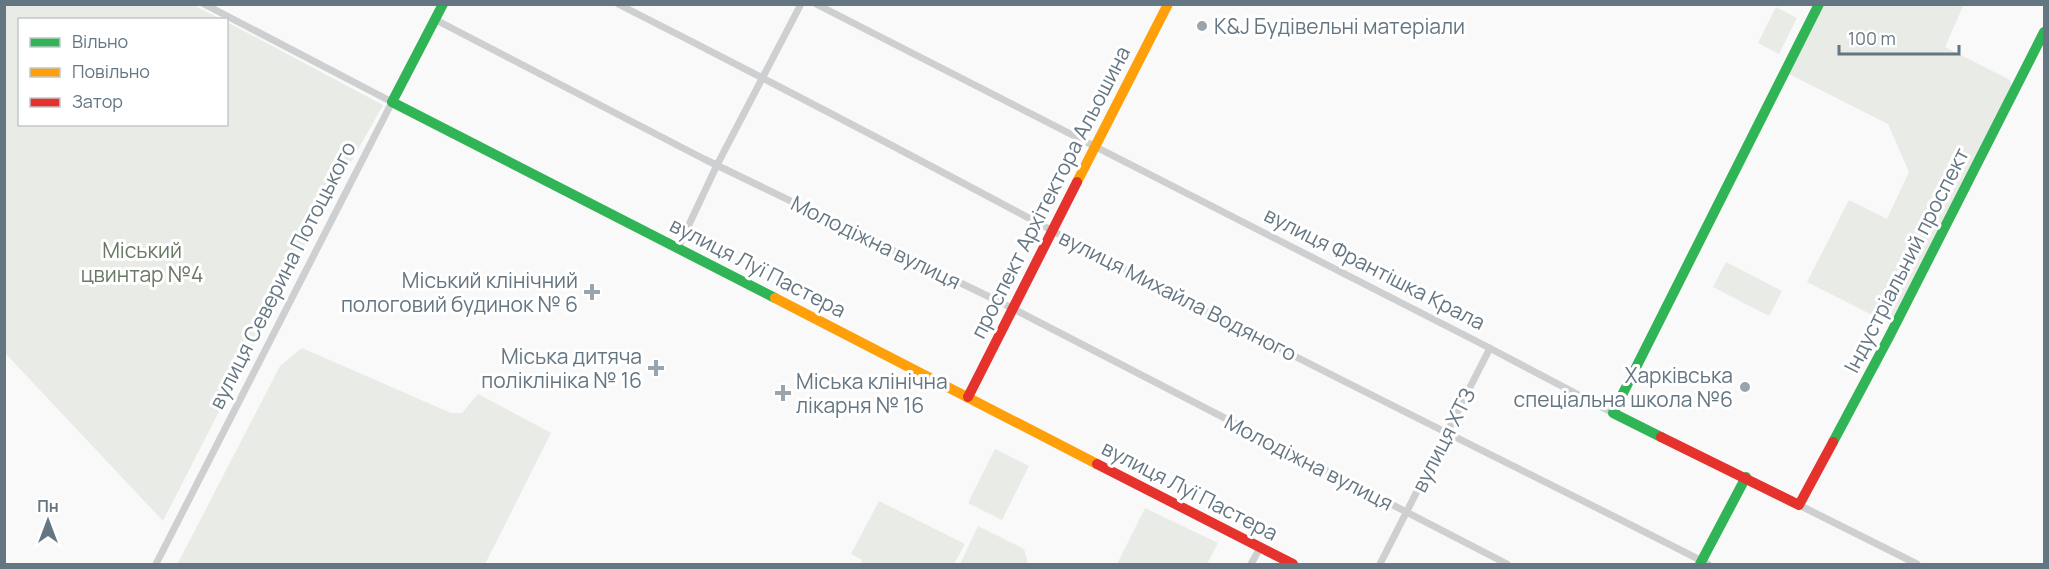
<svg xmlns="http://www.w3.org/2000/svg" width="2049" height="569" font-family="Manrope,sans-serif">
  <style>
    .green { fill: #e8ebe6 }
    .lines { fill: none; stroke-linecap: round; stroke-linejoin: round }
    .street { stroke: #cecfd0; stroke-width: 7 }
    .fast { stroke: #30b455; stroke-width: 10 }
    .slow { stroke: #ff9f0a; stroke-width: 10 }
    .jam { stroke: #e5322d; stroke-width: 10 }
    .poi-dot { fill: #99a4ac; stroke: #fff; stroke-width: 2 }
    .labels { text-anchor: middle; dominant-baseline: central; stroke-width: 6; stroke-linejoin: round; paint-order: stroke }
    .poi-label { font-size: 21px; fill: #657683; stroke: #fff; text-anchor: end }
    .street-label { font-size: 21px; fill: #657683; stroke: #fff }
    .park-label { font-size: 21px; fill: #687a64; stroke: #fff }
  </style>
  <rect width="100%" height="100%" fill="#f9f9f9"/>
  <path class="green" d="M5 4 193 5 221 19 20 20V124H226L227 22 383 105 300 253 163 521 5 353Z
    M1964 4 1945 47 2010 80 2012 90 1894 326 1807 282 1849 200 1887 219 1909 172 1888 124 1785 72 1819 5Z
    M1776 7 1797 18 1779 54 1758 43Z
    M1726 262 1782 291 1769 316 1713 287Z
    M302 348 451 413H462L478 394 551 433 485 564 178 563 280 366Z
    M995 449 1029 466 1002 520 968 503Z
    M879 501 965 544 954 564H860L862 560 851 554Z
    M1145 508 1218 543 1207 564H1117Z
    M978 526 1024 549 1028 564H960Z"/>
  <g class="lines">
    <path class="street" d="M618 4C768 80 917 158 1066 238 1278 351 1494 455 1708 564
      M816 4 1476 341 1613 413
      M436 20 704 159 1002 303 1507 564
      M678 248 717 165 801 4
      M1799 505 1917 564
      M156 564 392 102 204 4
      M1251 564 1260 548
      M1380 564 1490 348"/>
    <path class="fast" d="M443 4 392 102 775 298
      M1661 437 1613 413 1819 4
      M1833 442 1889 337 2044 32
      M1700 564 1746 477"/>
    <path class="slow" d="M1077 182 1168 4
      M775 298 1097 464"/>
    <path class="jam" d="M968 397 1077 182
      M1661 437 1799 505 1833 442
      M1097 464 1293 564"/>
  </g>
  <g class="poi-dot">
    <circle cx="1202" cy="26" r="6"/>
    <path d="M589 283h6v6h6v6h-6v6h-6v-6h-6v-6h6z"/>
    <path d="M653 359h6v6h6v6h-6v6h-6v-6h-6v-6h6z"/>
    <circle cx="1745" cy="387" r="6"/>
    <path d="M780 384h6v6h6v6h-6v6h-6v-6h-6v-6h6z"/>
  </g>
  <g class="labels">
    <g class="poi-label">
      <text x="1214" y="26" text-anchor="start">K&amp;J Будівельні матеріали</text>
      <text x="578" y="280">Міський клінічний<tspan x="578" dy="24">пологовий будинок № 6</tspan></text>
      <text x="642" y="356">Міська дитяча<tspan x="642" dy="24">поліклініка № 16</tspan></text>
      <text x="1733" y="375">Харківська<tspan x="1733" dy="24">спеціальна школа №6</tspan></text>
      <text x="796" y="381" text-anchor="start">Міська клінічна<tspan x="796" dy="24">лікарня № 16</tspan></text>
    </g>
    <g class="street-label">
      <text transform="translate(1050 192) rotate(-63)">проспект Архітектора Альошина</text>
      <text transform="translate(876 242) rotate(26)">Молодіжна вулиця</text>
      <text transform="translate(1906 260) rotate(-63)">Індустріальний проспект</text>
      <text transform="translate(758 267) rotate(27)">вулиця Луї Пастера</text>
      <text transform="translate(1375 268) rotate(27)">вулиця Франтішка Крала</text>
      <text transform="translate(282 275) rotate(-63)">вулиця Северина Потоцького</text>
      <text transform="translate(1178 295) rotate(27)">вулиця Михайла Водяного</text>
      <text transform="translate(1443 440) rotate(-63)">вулиця ХТЗ</text>
      <text transform="translate(1309 462) rotate(27)">Молодіжна вулиця</text>
      <text transform="translate(1190 490) rotate(27)">вулиця Луї Пастера</text>
    </g>
    <g class="park-label">
      <text x="142" y="250">Міський<tspan x="142" dy="24">цвинтар №4</tspan></text>
    </g>
  </g>
  <rect width="2049" height="569" fill="none" stroke="#657683" stroke-width="12"/>
  <rect x="18" y="18" width="210" height="108" fill="#ffffff" stroke="#c1c8cd" stroke-width="1.5"/>
  <rect x="30" y="38" width="30" height="9" fill="#30b455" stroke="#c1c8cd" stroke-width="1.5"/>
  <text x="72" y="48" font-size="18" fill="#657683">Вільно</text>
  <rect x="30" y="68" width="30" height="9" fill="#ff9f0a" stroke="#c1c8cd" stroke-width="1.5"/>
  <text x="72" y="78" font-size="18" fill="#657683">Повільно</text>
  <rect x="30" y="98" width="30" height="9" fill="#e5322d" stroke="#c1c8cd" stroke-width="1.5"/>
  <text x="72" y="108" font-size="18" fill="#657683">Затор</text>
  <g transform="translate(48 521)" stroke="#ffffff" stroke-width="4.5" paint-order="stroke">
  <path d="M0-4.5L10 22L0 15L-10 22Z" fill="#657683"/>
  <text y="-9" font-size="16" font-weight="bold" text-anchor="middle" fill="#657683">Пн</text>
  </g>
  <path d="M1839 45v9h120v-9" fill="none" stroke="#657683" stroke-width="3"/>
  <text x="1848" y="45" font-size="18" fill="#657683" stroke="#ffffff" stroke-width="4.5" paint-order="stroke">100 m</text>
</svg>
